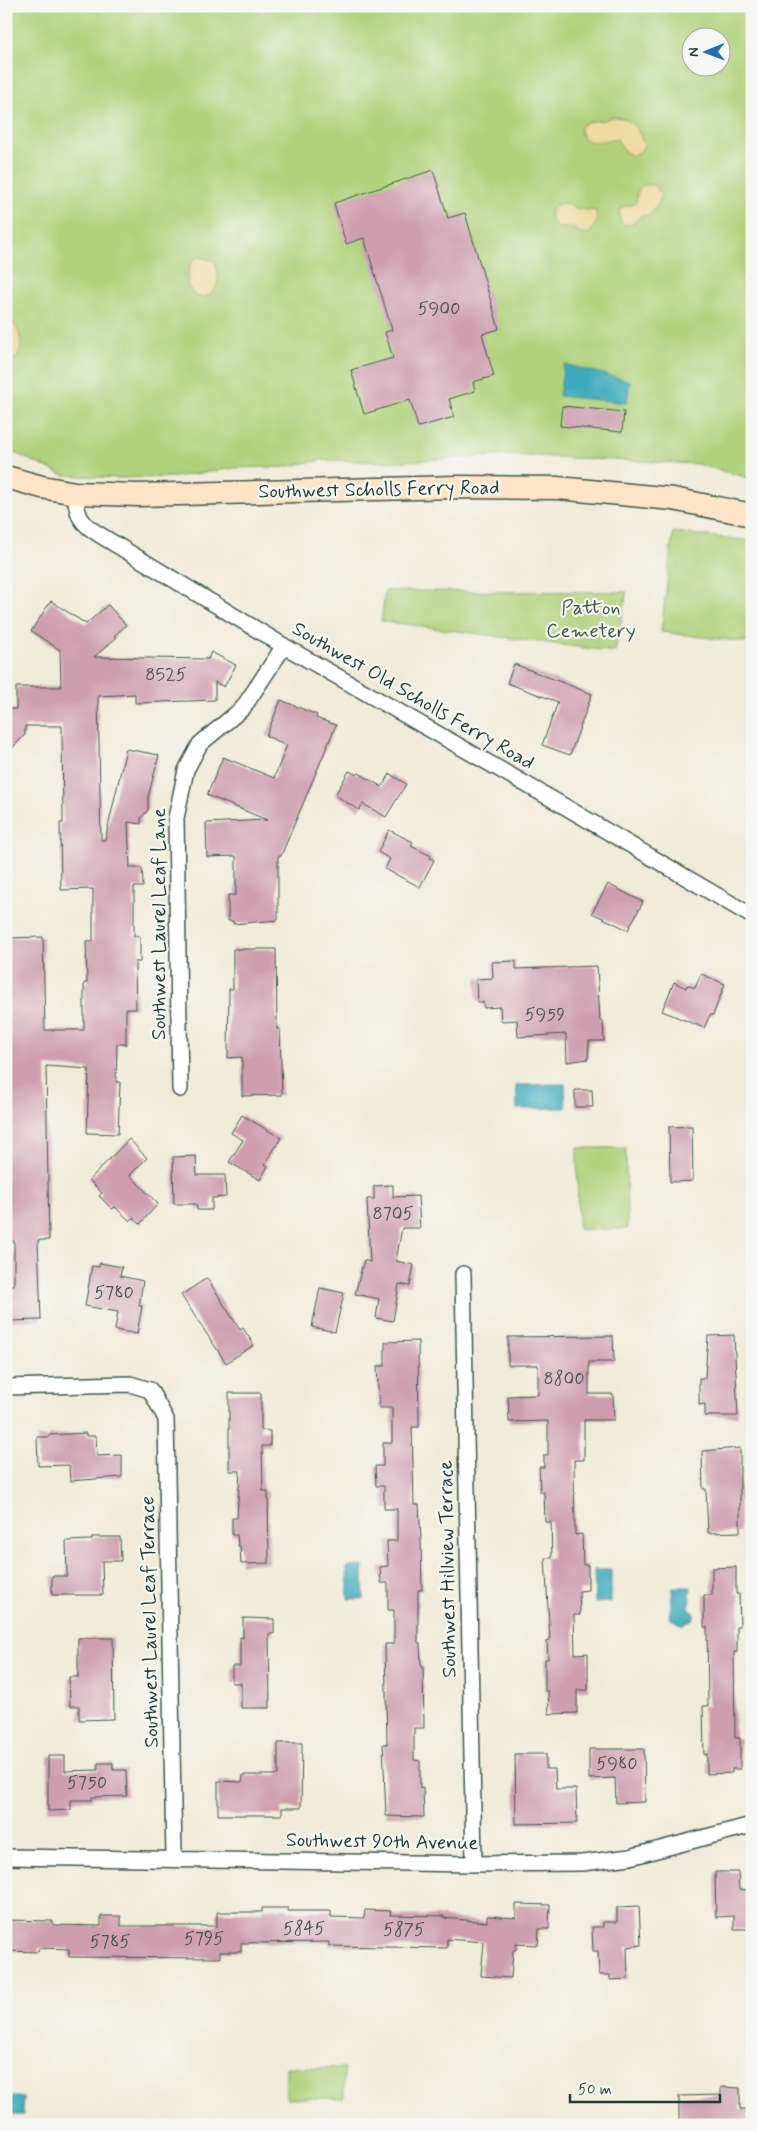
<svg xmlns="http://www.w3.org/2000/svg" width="758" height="2131" font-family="Mynerve,sans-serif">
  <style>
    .green { fill: #b0d27b; stroke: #688858; fill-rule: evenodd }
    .sand { fill: #eeda9e; stroke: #868c69 }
    .water { fill: #3eabbd; stroke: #2e7478 }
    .building { fill: #ce9eaf }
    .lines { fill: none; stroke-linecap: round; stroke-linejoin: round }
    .minor-casing { stroke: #3e574d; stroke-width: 18 }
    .secondary-casing { stroke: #3e574d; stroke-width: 25 }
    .minor { stroke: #fff; stroke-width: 15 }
    .secondary { stroke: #ffe4c6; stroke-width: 22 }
    .labels { text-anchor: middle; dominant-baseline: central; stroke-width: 4.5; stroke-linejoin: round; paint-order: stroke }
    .number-label { font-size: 18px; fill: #4b5553 }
    .street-label { font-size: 20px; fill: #1f3d34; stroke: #f6f6f2 }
    .park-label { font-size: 20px; fill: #3c5b42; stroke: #f6f6f2 }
  </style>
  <rect width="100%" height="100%" fill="#f6f6f2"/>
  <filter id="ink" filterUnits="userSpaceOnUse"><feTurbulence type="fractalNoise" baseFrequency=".02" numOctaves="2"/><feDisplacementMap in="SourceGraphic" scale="10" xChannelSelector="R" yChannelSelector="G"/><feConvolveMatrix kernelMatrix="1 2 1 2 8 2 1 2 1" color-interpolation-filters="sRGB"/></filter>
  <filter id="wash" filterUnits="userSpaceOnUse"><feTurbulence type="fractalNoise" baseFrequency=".0096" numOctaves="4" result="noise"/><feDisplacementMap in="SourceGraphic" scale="20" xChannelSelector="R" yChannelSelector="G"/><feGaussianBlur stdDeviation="1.12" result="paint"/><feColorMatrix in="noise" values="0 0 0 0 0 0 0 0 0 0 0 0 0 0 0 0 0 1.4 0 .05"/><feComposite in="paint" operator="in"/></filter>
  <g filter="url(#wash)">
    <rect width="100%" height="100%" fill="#f0ebd8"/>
    <path class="green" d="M6 6H752V479L697 464 511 455 390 462 322 460 283 467 235 468 174 477 115 478 63 475 6 449ZM690 38H720V68H690Z
      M673 532 752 541V643L661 632Z
      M385 591 627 592 615 652 381 621Z
      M577 1148H626L627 1229H578Z
      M286 2067 344 2068V2098H286Z"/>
    <path class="sand" d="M611 117C630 116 638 128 644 145L641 151 633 156 624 151 617 139C604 139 580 150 580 127 590 117 601 124 611 117Z
      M643 185H654L661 194 659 203 650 215 640 216 633 224 624 225 620 221 619 211 622 207C647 204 629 197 643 185Z
      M562 203 579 209 596 211 597 221 590 233 582 234 573 227 558 228C548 220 547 206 562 203Z
      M199 257 214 261C223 276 217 302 195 296L188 287C188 276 187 260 199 257Z
      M6 315C19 326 25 343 17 358L6 360Z"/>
    <path class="water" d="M564 364 630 381 627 403 559 396Z
      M565 1084 566 1108 517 1109 516 1085Z
      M363 1566 364 1599H348L347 1567Z
      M594 1570H611V1602L595 1603Z
      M673 1587H691L689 1610 694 1612V1618L683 1625 669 1618Z
      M6 2097H24L23 2115H6Z"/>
    <g id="blocks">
      <path class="building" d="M433 170 448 218 465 213 499 329 482 334 494 376 473 382 475 391 449 399 454 417 418 427 410 400 364 414 351 370 393 358 385 332 392 330 364 238 346 244 334 203Z
        M562 406 624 412 622 432 560 426Z
        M51 601 86 624 108 605 126 625 114 636 116 638 94 657 208 659 211 652 236 665 224 687 215 682V700L135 703V694L98 696 101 840H105L126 749 159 755 148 797V810L141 818V824L128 822 130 868H142L143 887H134V936H140V962H135L136 1009H126V1044H117L116 1082H120L118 1134 87 1133 89 1069 46 1066 49 1240H38L41 1320 6 1321V1285H14V1241H6V938L43 937 45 1030H84V983H87L86 941H93V889L61 890 60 823H63L62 726H25V735L6 754V709H16V687H61L60 650 31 631Z
        M514 664 592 694 570 755 542 745 558 702 507 683Z
        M281 700 317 715 316 718 336 725 281 856H278V920L233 924V921H228V895H236V856L207 857 206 823 267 820 207 795 223 757 274 778 287 745 266 736Z
        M349 771 357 775 359 773 382 787 390 774 406 784 386 817 363 804 359 810 335 795Z
        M389 830 413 842 411 846 431 856 430 858 434 860 420 887 385 869 390 859 378 852Z
        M608 884 643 902 628 930 592 913Z
        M233 949H276L277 1029H280L282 1095 242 1096V1057L228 1058 229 989H233Z
        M516 961V969L597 966 600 1021H603L604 1041H589L588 1059 567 1062 566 1034 518 1037 517 1020 501 1021 500 1007 484 1008 483 1002H477L476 979 493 978 492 962Z
        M701 974 725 984 713 1015H710L704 1028 662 1011 674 982 686 988 687 985 695 988Z
        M575 1090H592L593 1107H575Z
        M242 1115 281 1138 265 1164 268 1166 260 1180 229 1162 243 1140 231 1133Z
        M692 1126 693 1181 670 1182 669 1127Z
        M129 1139 147 1158 130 1175 158 1204 140 1224 133 1218 130 1221 115 1207 112 1209 99 1196 102 1193 89 1180Z
        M196 1156 197 1175H225L226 1197 212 1198V1210H197L196 1204H174L173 1157Z
        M393 1185V1197L418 1196 420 1228H402L396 1261 414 1265 410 1286 399 1284 393 1321 376 1318 379 1299 355 1294 364 1260 370 1262 367 1199H374V1186Z
        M100 1263 122 1267 120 1276 143 1281 139 1306H142L137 1334 115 1330 118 1312 85 1306 92 1266 99 1267Z
        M207 1278 240 1330 243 1328 254 1345 226 1363 181 1295Z
        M320 1288 344 1293 335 1332 312 1327Z
        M734 1335 738 1416H705V1404L699 1405V1378H705L708 1336Z
        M613 1336 614 1362H589V1394H613L614 1420H584V1460H574L575 1535 582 1534 583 1565H588V1590L579 1591 580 1615H574L575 1654 588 1653V1690H577V1713L549 1714 548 1691H545V1659H548L547 1641 550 1640 545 1558H552L551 1522H545L544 1492H540L539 1467H544V1455H548V1421L509 1422 508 1396 538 1395V1365H508V1337Z
        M418 1341 419 1427H412L414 1505H419L421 1541 422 1590H418V1643H420L421 1666H423L424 1728H414V1760L420 1761V1788L423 1787 424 1817 386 1816 383 1744H387L385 1644H394V1610H388V1583H381L380 1567 388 1566 387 1541H397V1509H384V1486H376L375 1466H383V1443H392V1408H379L377 1366H385V1342Z
        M229 1393H261V1430L270 1431V1446H262L263 1491H268L269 1563 241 1564 240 1546H238L237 1535H232V1518H237L240 1471H229Z
        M86 1433V1436H96L97 1456 122 1455V1477L70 1481 69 1465 38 1466 37 1437H49V1435Z
        M740 1448V1532L708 1533 706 1489H703L702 1451Z
        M92 1537H120L121 1561H102L103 1595H52V1576H67L66 1541 92 1540Z
        M736 1567V1594H739L740 1626H737V1652H734L735 1738H740V1769H732V1773L707 1774V1754L704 1755 703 1706H708L707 1627H704V1595H712V1568Z
        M243 1618 274 1619V1634H269L270 1708H241V1683H232V1666H240V1637L243 1638Z
        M78 1638H113L114 1719 79 1720V1706H70L69 1677H78Z
        M278 1743H302L301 1808H282V1815H218V1781L242 1782 243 1775H278Z
        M589 1749H644L645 1802 616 1803 615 1778 589 1779Z
        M515 1754H546V1769H555L556 1789H576L577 1823 516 1824Z
        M48 1756H65V1771L98 1770V1763H113V1770H126L127 1796 92 1797V1800H71V1810L48 1811Z
        M715 1872H738L739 1890 752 1889V1929H734V1916L716 1917Z
        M516 1904 550 1905 549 1929H539L538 1945 516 1944V1950H513L511 1978 481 1976 484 1942 447 1939V1948L329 1946V1942L241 1943V1952H220V1958L69 1957V1949L39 1948 38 1952 6 1951V1920L53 1921V1925L101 1926V1916H121V1926H217V1912H262V1908H288V1911H331V1917L364 1918 365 1910 391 1911 390 1915 444 1916V1918L487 1922V1916L516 1918Z
        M639 1906 641 1945 627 1947 628 1979 610 1980V1975H599L598 1951H593L592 1927H603V1922H617V1907Z
        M721 2087 740 2088V2109H749V2125H679V2096L721 2095Z"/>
    </g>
  </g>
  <g filter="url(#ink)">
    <use href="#blocks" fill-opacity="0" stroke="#3e574d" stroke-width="1"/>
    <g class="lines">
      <defs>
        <path id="minor" d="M75 493C77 516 80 523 100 535L284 646 557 802 752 916
          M180 1089 176 818 186 770 200 744 243 708 284 646
          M463 1274 474 1864
          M6 1387 130 1384 150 1390 166 1419 174 1858
          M6 1857 474 1864 582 1863 630 1857 752 1825"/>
        <path id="secondary" d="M6 477 42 487 75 493 138 495 457 487 558 488 673 499 752 515"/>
      </defs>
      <use href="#minor" class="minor-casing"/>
      <use href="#secondary" class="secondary-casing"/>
      <use href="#minor" class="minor"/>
      <use href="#secondary" class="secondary"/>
    </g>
  </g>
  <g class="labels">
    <g class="number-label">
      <text x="439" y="309">5900</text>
      <text x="166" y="675">8525</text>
      <text x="545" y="1015">5959</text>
      <text x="393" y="1214">8705</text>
      <text x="114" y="1293">5780</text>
      <text x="564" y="1379">8800</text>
      <text x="617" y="1764">5980</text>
      <text x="87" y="1783">5750</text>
      <text x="304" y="1929">5845</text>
      <text x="404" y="1930">5875</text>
      <text x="204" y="1939">5795</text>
      <text x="110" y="1942">5785</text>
    </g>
    <g class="street-label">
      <text transform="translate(379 490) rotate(-1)">Southwest Scholls Ferry Road</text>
      <text transform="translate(413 696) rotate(30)">Southwest Old Scholls Ferry Road</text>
      <text transform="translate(159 924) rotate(-90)">Southwest Laurel Leaf Lane</text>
      <text transform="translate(448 1569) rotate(-91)">Southwest Hillview Terrace</text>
      <text transform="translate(150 1622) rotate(-91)">Southwest Laurel Leaf Terrace</text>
      <text transform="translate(382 1842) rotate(1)">Southwest 90th Avenue</text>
    </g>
    <g class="park-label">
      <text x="591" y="608">Patton<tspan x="591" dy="23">Cemetery</tspan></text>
    </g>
  </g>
  <rect width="758" height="2131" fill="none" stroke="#f6f6f2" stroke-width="25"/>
  <g transform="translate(706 52) rotate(269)"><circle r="24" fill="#f6f6f2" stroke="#a0aca6"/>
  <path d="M0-4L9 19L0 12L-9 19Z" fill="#1f6fb2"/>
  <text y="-8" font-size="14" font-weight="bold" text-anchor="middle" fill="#1f3d34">N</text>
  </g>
  <path d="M570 2094v8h150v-8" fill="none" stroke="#1f3d34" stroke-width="2.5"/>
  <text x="578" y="2094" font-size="15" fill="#1f3d34" stroke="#f6f6f2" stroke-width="4" paint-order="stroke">50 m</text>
</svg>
